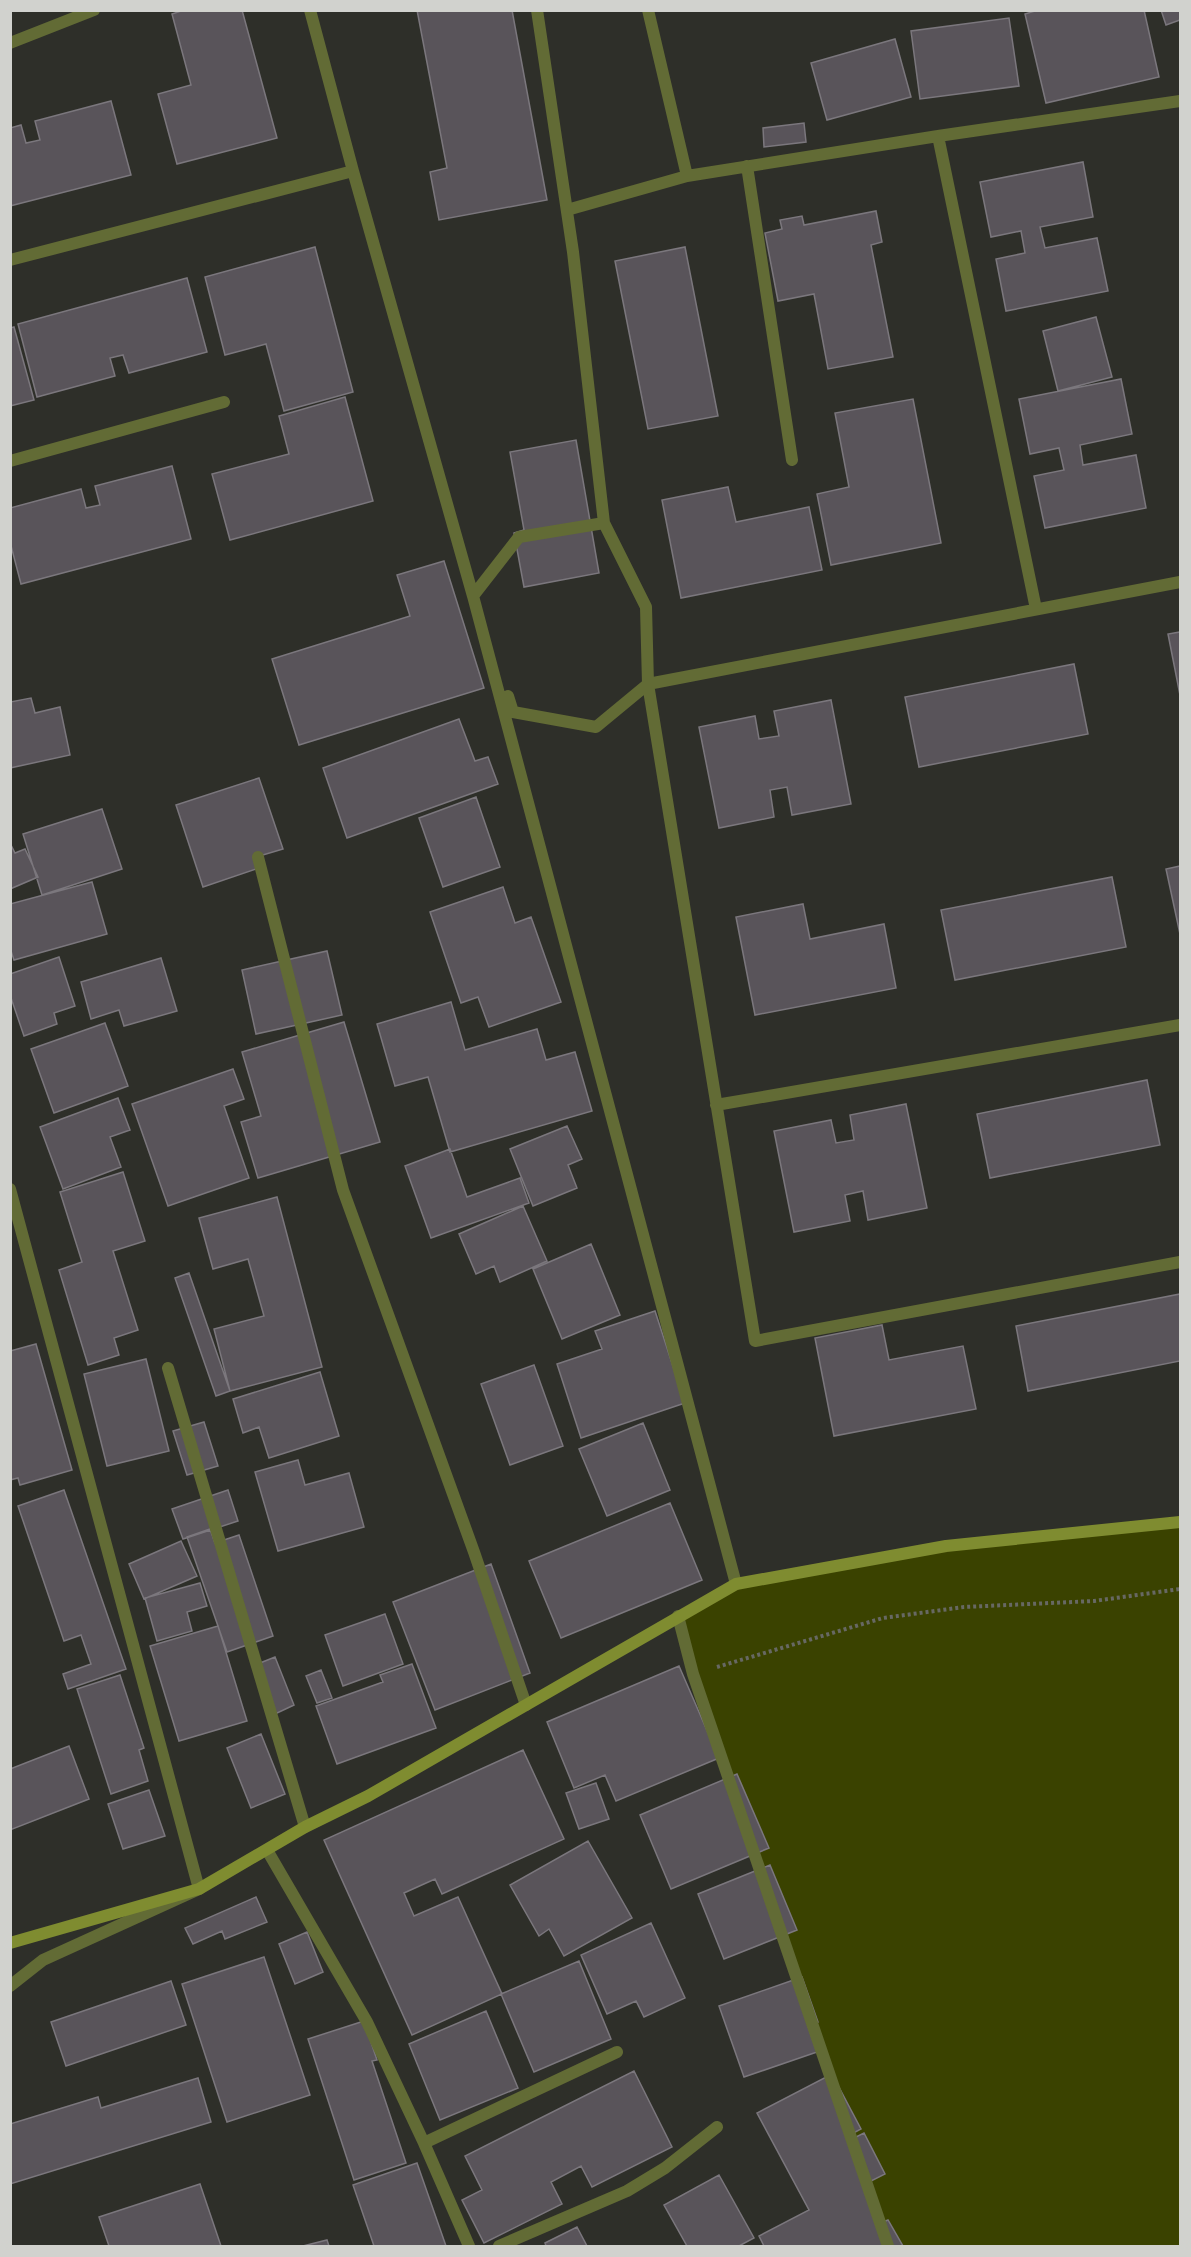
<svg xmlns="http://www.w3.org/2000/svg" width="1191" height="2257" font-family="'Titillium Web',sans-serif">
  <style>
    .green { fill: #3a4200 }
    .building { fill: #59545a; stroke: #7b777d; stroke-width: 1.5 }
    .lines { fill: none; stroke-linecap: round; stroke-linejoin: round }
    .path { stroke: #676863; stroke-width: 4; stroke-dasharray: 3 3; stroke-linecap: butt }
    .minor { stroke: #626b35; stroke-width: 12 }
    .secondary { stroke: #7f8c30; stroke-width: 12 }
  </style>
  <rect width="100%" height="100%" fill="#2e2f29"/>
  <path class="green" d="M1180 1522V2246H890L678 1616 736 1584 946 1546Z"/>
  <path class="building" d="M184 10H242L277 138 177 164 158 94 191 85 172 14Z
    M417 10H512L547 200 439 220 430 172 447 168Z
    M1038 10H1144L1159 77 1046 103 1025 14Z
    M1161 10H1180V20L1166 25Z
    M1009 18 1019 86 920 99 911 31Z
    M895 39 911 97 827 120 811 63Z
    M111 101 131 175 10 206V128L21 125 26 143 40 140 35 121Z
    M804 123 806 142 764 147 763 128Z
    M1083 162 1093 217 1040 227 1045 248 1097 238 1108 291 1006 311 996 259 1025 253 1021 231 991 237 980 182Z
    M876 211 882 242 871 245 893 357 828 369 814 294 778 301 765 233 782 229 780 220 802 216 804 225Z
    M315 247 353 392 284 411 266 344 225 355 205 277Z
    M685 247 718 416 648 429 615 261Z
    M187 278 207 352 129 373 123 355 110 358 115 376 37 397 18 324Z
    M1096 317 1112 377 1058 391 1043 331Z
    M14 327 34 400 10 406V328Z
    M1121 379 1132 434 1080 445 1083 465 1136 455 1146 508 1045 528 1034 476 1064 470 1059 448 1030 454 1019 399Z
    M345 397 373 501 230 540 212 474 289 454 279 416Z
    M913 399 941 543 831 565 817 494 849 487 835 413Z
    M576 440 599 573 524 587 514 533 524 530 510 452Z
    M172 466 191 539 21 584 10 542V508L81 489 86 508 100 505 95 486Z
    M728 487 736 522 809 507 822 570 681 598 662 500Z
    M444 561 484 688 299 745 272 659 410 616 397 575Z
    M1180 632V695L1168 634Z
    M1074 664 1088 734 919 767 905 697Z
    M31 698 35 713 60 707 70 755 10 768V702Z
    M831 700 851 804 792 815 787 787 770 790 774 817 719 828 699 727 755 716 759 739 779 736 774 711Z
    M459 719 475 761 488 757 498 784 347 838 323 768Z
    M259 778 283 849 256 857 259 868 203 887 176 805Z
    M476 797 500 867 443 887 419 818Z
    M102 809 122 869 42 895 23 834Z
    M10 843 15 853 25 849 38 877 10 889Z
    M1180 866V934L1166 869Z
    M1112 877 1126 947 955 980 941 910Z
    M92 882 107 934 14 960 10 948V904Z
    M503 887 515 923 531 917 561 1002 489 1027 478 997 461 1003 430 912Z
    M803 904 810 939 884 924 896 988 755 1015 736 917Z
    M327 951 342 1015 256 1034 242 970Z
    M59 957 75 1006 54 1013 57 1024 24 1036 10 995V974Z
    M161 958 177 1011 124 1026 119 1010 91 1019 81 982Z
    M451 1002 465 1050 537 1029 546 1060 575 1052 592 1111 450 1152 428 1077 395 1086 377 1024Z
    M344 1022 380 1142 258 1178 241 1122 261 1116 242 1052Z
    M105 1023 128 1086 54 1113 31 1049Z
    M233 1069 244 1099 224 1106 249 1178 168 1206 132 1104Z
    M1147 1080 1160 1145 990 1178 977 1114Z
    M118 1098 130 1130 110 1137 121 1167 63 1189 40 1127Z
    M906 1104 927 1208 868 1220 863 1191 845 1195 850 1221 794 1232 774 1131 831 1120 836 1143 854 1140 850 1115Z
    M567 1126 582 1159 568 1165 577 1188 533 1206 510 1149Z
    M450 1149 467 1197 520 1178 529 1203 431 1238 405 1166Z
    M123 1172 145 1241 113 1251 138 1330 114 1338 119 1355 88 1365 59 1270 82 1262 60 1192Z
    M277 1197 322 1367 230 1391 214 1329 264 1316 248 1259 213 1269 199 1218Z
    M523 1206 547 1261 500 1282 494 1266 476 1274 459 1234Z
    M591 1244 620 1315 562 1339 533 1269Z
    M189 1273 230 1391 216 1396 175 1278Z
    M1180 1294V1361L1028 1391 1016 1326Z
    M655 1311 685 1403 581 1438 557 1364 602 1349 595 1331Z
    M882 1325 889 1360 963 1346 976 1409 834 1436 815 1338Z
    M36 1344 72 1470 20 1485 18 1478 10 1480V1351Z
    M146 1359 169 1451 107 1466 84 1374Z
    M534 1365 563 1446 510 1465 481 1384Z
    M320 1372 339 1436 269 1458 259 1427 243 1433 233 1399Z
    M204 1422 218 1466 187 1475 173 1431Z
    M643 1423 670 1490 607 1516 579 1449Z
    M298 1460 305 1485 349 1473 364 1527 278 1551 255 1472Z
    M64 1490 126 1669 68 1689 63 1674 91 1664 81 1635 64 1641 18 1506Z
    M228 1490 238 1521 183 1539 172 1509Z
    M670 1503 702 1580 561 1638 529 1561Z
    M210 1529 215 1543 239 1535 273 1636 227 1652 187 1537Z
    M181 1541 197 1576 144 1599 129 1564Z
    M491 1564 530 1673 435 1710 393 1602Z
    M200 1583 207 1606 187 1612 192 1631 157 1641 145 1598Z
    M385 1614 403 1664 343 1686 325 1635Z
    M218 1626 247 1721 179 1741 150 1646Z
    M275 1657 294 1705 275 1714 255 1665Z
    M412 1664 436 1728 337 1764 316 1706 383 1682 380 1675Z
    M679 1666 719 1758 616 1801 605 1775 574 1788 547 1722Z
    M321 1670 332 1698 317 1703 306 1676Z
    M120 1675 144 1748 139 1750 148 1781 111 1794 77 1689Z
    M261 1734 285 1794 251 1808 227 1748Z
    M69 1746 89 1799 10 1830V1769Z
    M523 1750 564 1839 442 1894 435 1879 404 1893 414 1916 458 1897 502 1994 412 2035 324 1840Z
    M737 1774 769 1848 671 1889 640 1815Z
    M596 1783 609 1819 579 1829 566 1793Z
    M149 1790 165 1836 123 1849 108 1804Z
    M588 1841 632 1918 564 1956 549 1929 539 1936 510 1885Z
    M770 1865 797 1930 724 1959 698 1894Z
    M256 1897 267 1922 225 1939 222 1931 193 1944 185 1928Z
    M651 1923 685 1998 644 2017 636 2001 607 2014 581 1955Z
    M307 1932 323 1972 295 1984 279 1944Z
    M264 1957 310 2095 227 2122 182 1984Z
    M579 1961 611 2039 534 2072 501 1994Z
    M802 1977 818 2022 808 2026 817 2052 744 2077 719 2006Z
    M171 1981 186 2025 66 2066 51 2022Z
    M486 2011 518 2088 440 2120 409 2044Z
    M364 2021 377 2060 372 2061 406 2163 354 2180 308 2039Z
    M634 2071 672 2147 592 2187 581 2166 551 2182 562 2204 484 2243 462 2200 482 2190 465 2156Z
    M832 2074 861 2129 846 2137 848 2141 864 2133 885 2174 863 2185 883 2222 888 2220 903 2246H764L759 2236 809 2210 757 2113Z
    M198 2078 211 2122 10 2184V2124L98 2097 101 2108Z
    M417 2163 446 2246H374L353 2185Z
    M719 2175 754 2238 739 2246H687L664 2205Z
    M200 2184 221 2246H109L99 2217Z
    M577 2227 587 2246H546L545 2243Z
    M327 2240 329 2246H303Z"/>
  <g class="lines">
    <path class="path" d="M717 1667 883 1618 964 1607 1094 1601 1180 1589"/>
    <path class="minor" d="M310 10 353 171 473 596 519 537 604 523
      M537 10 573 252 604 523 646 607 648 684 755 1341 1180 1262
      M648 10 687 176
      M10 43 94 10
      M938 136 1036 609
      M747 166 792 460
      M567 210 687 176 938 136 1180 101
      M10 260 353 171
      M10 461 224 402
      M473 596 736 1584
      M508 696 513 712 596 727 648 684 1180 582
      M258 857 343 1190 474 1552 526 1705
      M716 1105 1180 1025
      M10 1189 199 1889 43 1960 10 1986
      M168 1368 305 1827
      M678 1616 693 1674 888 2246
      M267 1850 367 2022 424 2143 469 2246
      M424 2143 617 2052
      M499 2246 627 2191 665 2168 717 2127"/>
    <path class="secondary" d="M10 1943 199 1889 305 1827 368 1796 736 1584 946 1546 1180 1522"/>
  </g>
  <rect width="1191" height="2257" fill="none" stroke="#d1d2ce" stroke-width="24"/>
</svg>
